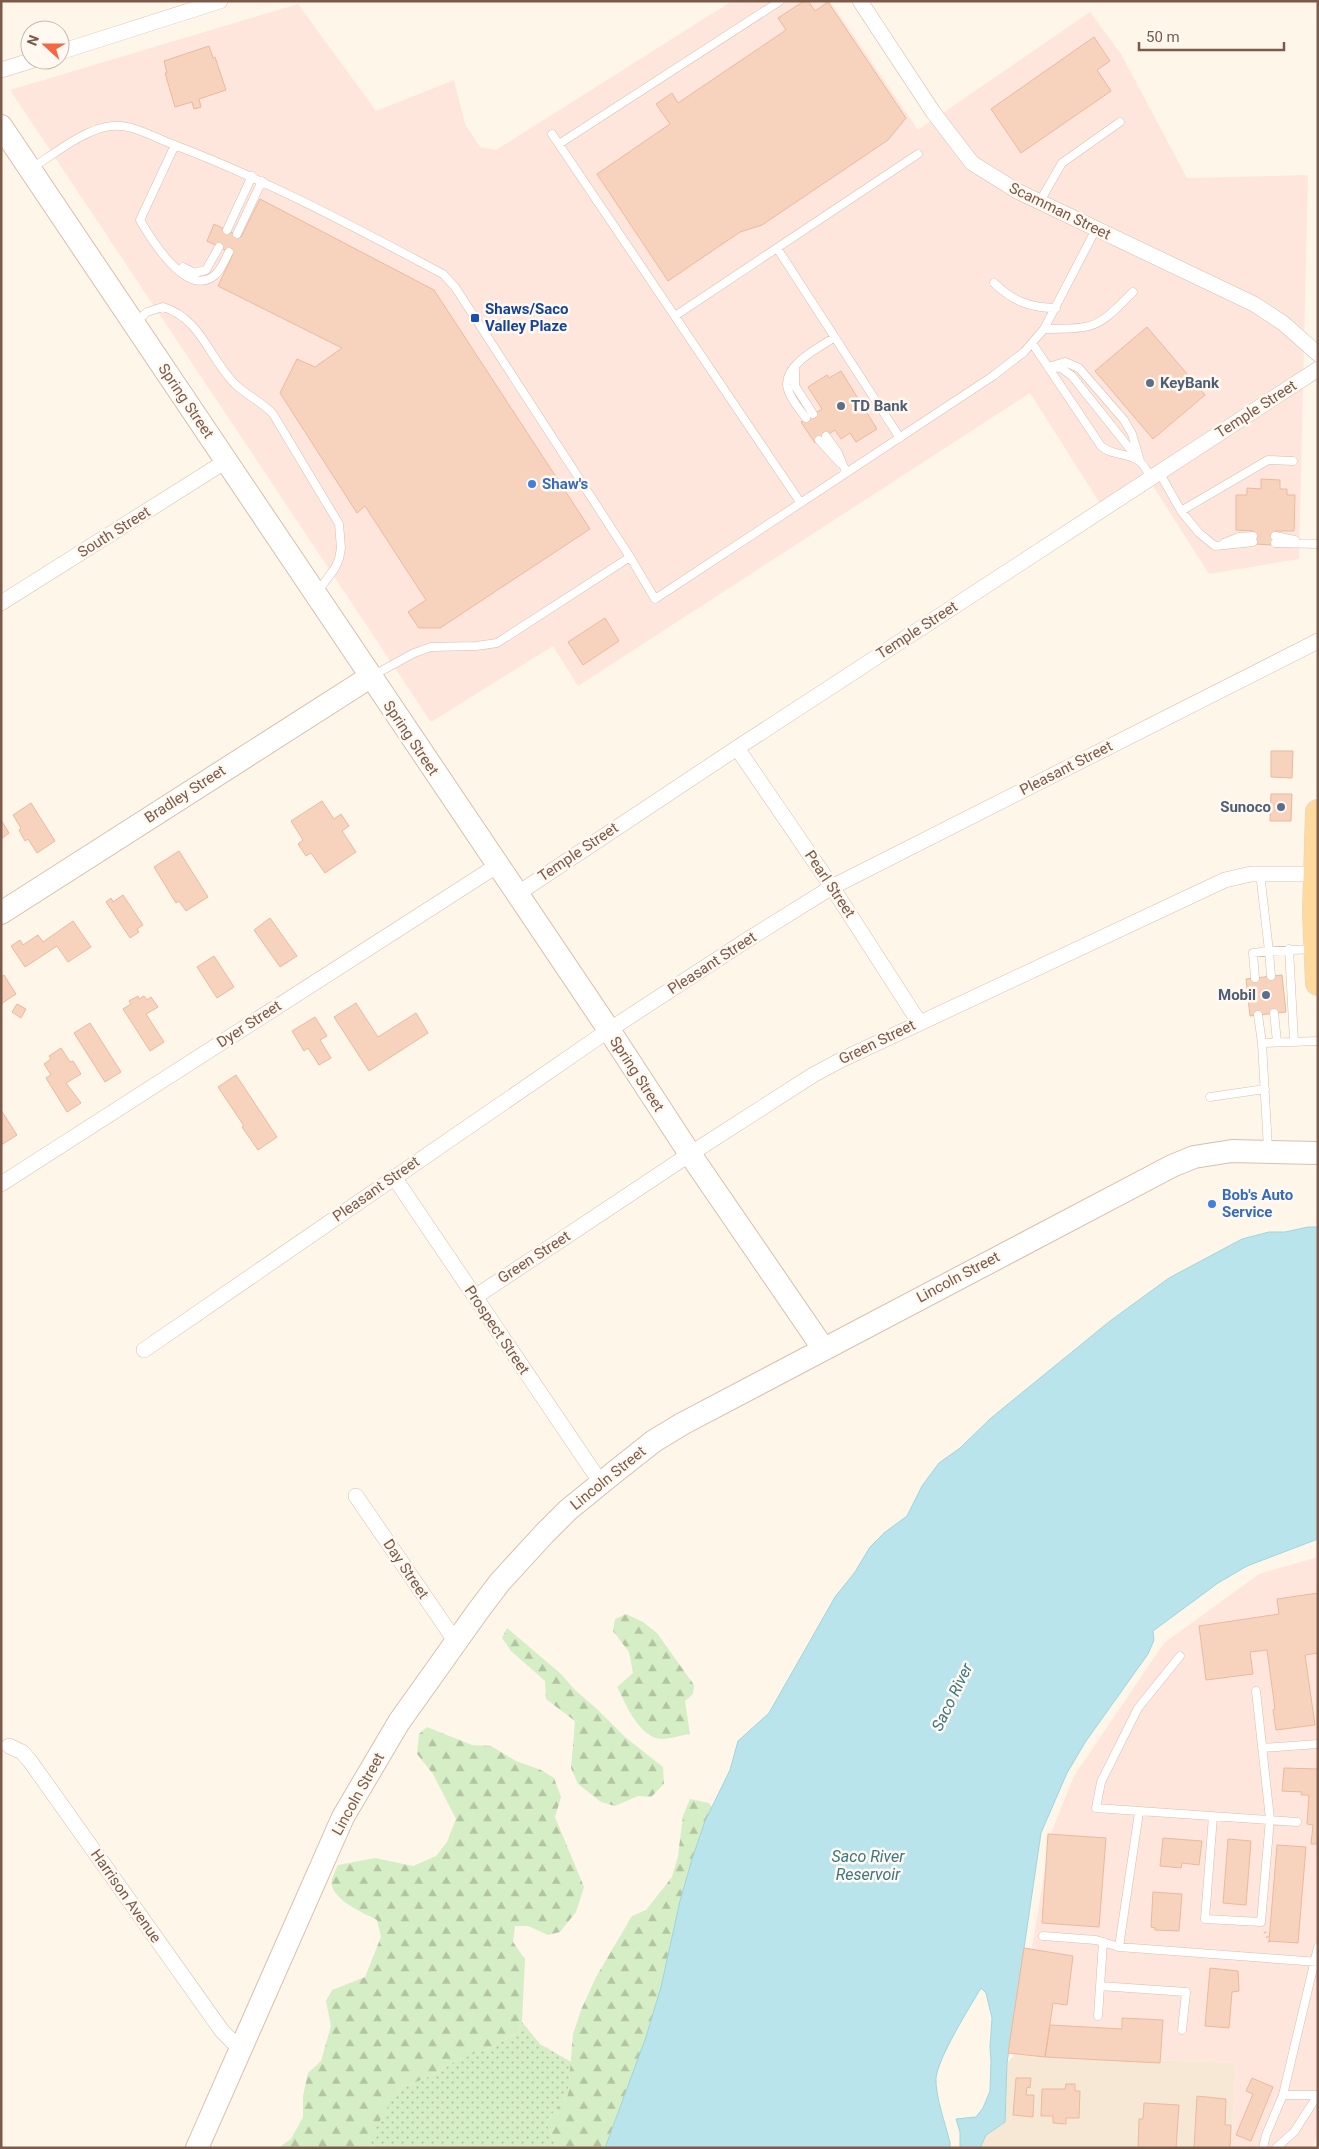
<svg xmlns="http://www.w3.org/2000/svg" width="1319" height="2149" font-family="Roboto,sans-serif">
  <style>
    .residential { fill: #f7e8d6 }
    .commercial { fill: #ffe6dc }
    .grass { fill: url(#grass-dots) }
    .forest { fill: url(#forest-firs) }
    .water { fill: #bae4eb; stroke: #9fd5de }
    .building { fill: #f7d3bd; stroke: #ebb99c }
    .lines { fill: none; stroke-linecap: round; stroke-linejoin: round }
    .lane-casing { stroke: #d5bfaf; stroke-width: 9 }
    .street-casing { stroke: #d5bfaf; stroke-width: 16 }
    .secondary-casing { stroke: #d8bfac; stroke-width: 24 }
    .primary-casing { stroke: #ddd4d0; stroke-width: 26 }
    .path { stroke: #ddb69f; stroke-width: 3; stroke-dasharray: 1 4; stroke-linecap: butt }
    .lane { stroke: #fff; stroke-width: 8 }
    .street { stroke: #fff; stroke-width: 15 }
    .secondary { stroke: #fff; stroke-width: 22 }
    .primary { stroke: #ffda9f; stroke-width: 25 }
    .transit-dot { fill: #1a4fb4; stroke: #fff9f1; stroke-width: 2 }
    .service-dot { fill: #5c6f8a; stroke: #fff9f1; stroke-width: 2 }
    .shop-dot { fill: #3f7fe0; stroke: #fff9f1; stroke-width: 2 }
    .labels { text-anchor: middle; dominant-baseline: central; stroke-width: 5; stroke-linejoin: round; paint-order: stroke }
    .street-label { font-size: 15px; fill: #7c5a49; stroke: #fff9f1 }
    .transit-label { font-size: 15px; font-weight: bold; fill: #164399; stroke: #fff9f1; text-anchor: start }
    .service-label { font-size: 15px; font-weight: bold; fill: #4e5e75; stroke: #fff9f1; text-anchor: start }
    .shop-label { font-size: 15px; font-weight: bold; fill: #366cbe; stroke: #fff9f1; text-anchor: start }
    .water-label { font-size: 16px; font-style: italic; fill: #3a7882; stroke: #fff9f1 }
  </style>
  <defs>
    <pattern id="grass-dots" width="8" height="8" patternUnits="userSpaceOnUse" patternTransform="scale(1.25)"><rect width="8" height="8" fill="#d6eec5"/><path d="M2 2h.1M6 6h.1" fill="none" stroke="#b3c4a2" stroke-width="1.8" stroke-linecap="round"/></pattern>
    <pattern id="forest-firs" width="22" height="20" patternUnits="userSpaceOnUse" patternTransform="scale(1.25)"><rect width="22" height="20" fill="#d6eec5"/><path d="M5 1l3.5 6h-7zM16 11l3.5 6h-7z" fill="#b3c4a2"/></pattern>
  </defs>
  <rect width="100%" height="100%" fill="#fef6e9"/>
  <path class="residential" d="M1014 2055 1236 2063 1231 2148H980L986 2135 1005 2122 1007 2063Z"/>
  <path class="commercial" d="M732 1H830L918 130 1090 12 1121 54 1187 178 1308 175 1299 559 1209 574 1146 475 1101 505 1030 393 578 686 553 646 431 722 10 90 298 4 376 111 454 80 465 124 480 147 496 150Z
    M1318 1557V2131L1312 2148H1231L1236 2063 1014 2055 1051 1833 1074 1776 1164 1643 1259 1574Z"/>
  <path class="grass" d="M522 2022 540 2044 571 2062 568 2095 546 2121 555 2144 559 2148H370L374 2129 398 2090 430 2076 457 2060 487 2049 518 2033Z"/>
  <path class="forest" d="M626 1614 643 1622 657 1633 694 1685 693 1694 685 1701 690 1734C681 1735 671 1739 662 1739 639 1738 626 1704 617 1687L633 1673 629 1652 613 1631 615 1619Z
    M507 1628 561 1674 575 1690 597 1709 625 1737 663 1767 664 1784 651 1797 638 1796 615 1806 601 1802 578 1784 571 1768 575 1721 546 1699 545 1681 511 1651 502 1638Z
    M427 1727 472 1745 491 1746 516 1761 541 1770 554 1778 561 1797 555 1817 584 1887 576 1912 560 1932 548 1935 528 1926H515L513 1942 525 1959 522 2022 518 2033 487 2049 457 2060 430 2076 398 2090 375 2129 370 2148H278L291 2139 303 2117V2096L308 2073 321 2061 331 2026 326 2001 332 1990 365 1977 381 1937 377 1920C363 1913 327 1898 332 1879 333 1875 336 1869 338 1865L375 1858 413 1866 436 1856 447 1842 456 1819 433 1774 417 1754 419 1734Z
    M690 1799 709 1803 723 1822 628 2148H559L555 2144 546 2121 568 2095 573 2034 581 2010 596 1977 632 1916 646 1910 672 1877 678 1856 683 1816Z"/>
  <path class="water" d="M1308 1227H1318V1539L1247 1566 1218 1583 1153 1631 1154 1640 1148 1654 1086 1741 1067 1773 1041 1833 1007 2063 1005 2122 986 2135 980 2148H960V2132L956 2119 976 2117 983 2108 990 2091 991 2061 990 2047 992 2018 986 1993 981 1988C969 2008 938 2058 936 2078 935 2096 946 2125 950 2143V2148H605L646 2037 661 1987 680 1901 692 1859 705 1821 730 1770 738 1741 769 1713 835 1597 855 1572 870 1547 884 1533 907 1516 922 1486 939 1463 960 1448 991 1418 1110 1321 1169 1278 1242 1239 1269 1232H1285Z"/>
  <path class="building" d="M804 1H808L815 11 828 2 906 118 888 140 762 225 740 232 668 281 597 174 670 124 656 104 672 93 678 103 786 30 778 18Z
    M1094 37 1110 61 1097 70 1111 91 1021 153 991 109Z
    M209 46 213 58 215 57 226 90 199 99 201 107 194 109 192 102 175 107 165 73H167L164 61Z
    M260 199 434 290 590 529 440 628H419L408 612 426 600 365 506 357 513 280 393 297 359 315 367 342 348 218 286 233 254 207 241 214 224 241 237Z
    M1147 327 1205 395 1153 439 1095 371Z
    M841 371 877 429 856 442 850 433 841 439 835 430 815 443 801 422 822 409 808 387 827 375 829 378Z
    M1261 479 1280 480V489H1287V495H1295L1294 531H1275V545L1253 544V531L1236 530V495H1247V488L1261 489Z
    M605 618 619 641 583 665 568 642Z
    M1271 751H1293L1292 778 1271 777Z
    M1271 794H1292L1291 821H1270Z
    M322 801 334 819 341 814 349 826 342 831 356 852 325 873 311 853 306 856 298 844 303 840 291 821Z
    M31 803 55 841 37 853 28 839 25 841 19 830 21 828 13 815Z
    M1 820 9 833 1 839Z
    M179 851 208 897 186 911 179 901 176 903 154 867Z
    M123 895 143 925 137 929 139 932 130 938 106 902 111 898 113 902Z
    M270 918 297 956 280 967 254 930Z
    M73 921 91 947 68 962 57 946 25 967 11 946 20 940 23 945 38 935 43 942Z
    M214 956 234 987 217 998 197 967Z
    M4 975 16 994 1 1004V977Z
    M1282 975 1286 1012 1250 1016 1246 979Z
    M138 996 139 999 144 996 147 1000 151 997 158 1007 146 1014 164 1042 150 1051 123 1009 131 1004 129 1001Z
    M356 1003 378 1037 416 1013 428 1033 369 1071 334 1017Z
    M17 1004 26 1009 21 1018 12 1012Z
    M315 1017 327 1036 320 1040 331 1058 319 1065 308 1048 304 1051 292 1031Z
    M90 1023 121 1072 105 1082 74 1033Z
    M61 1048 70 1062 73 1061 81 1074 66 1083 81 1103 67 1112 46 1078 51 1075 44 1064 51 1059 49 1056Z
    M236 1075 277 1137 258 1150 242 1127 244 1126 218 1087Z
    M1 1110 17 1135 1 1145Z
    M1318 1593V1653L1305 1655 1315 1725 1276 1730 1273 1710 1275 1709 1267 1650 1250 1652 1253 1674 1206 1680 1199 1626 1279 1614 1277 1599Z
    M1284 1768 1318 1769V1844H1311L1313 1825 1307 1824 1309 1795H1301L1302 1792 1282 1791Z
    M1048 1834 1106 1838 1099 1927 1042 1923Z
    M1163 1838 1202 1841 1199 1865 1182 1863 1181 1868 1160 1866Z
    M1228 1839 1251 1841 1246 1905 1223 1903Z
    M1277 1845 1306 1847 1298 1943 1269 1941Z
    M1153 1892 1182 1894 1179 1931 1155 1930V1928L1151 1927Z
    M1024 1948 1073 1956 1067 2005 1053 2003 1045 2057 1008 2053Z
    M1210 1968 1238 1971 1239 1991 1232 1992 1229 2028 1205 2026Z
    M1122 2018 1163 2020 1160 2063 1045 2057 1050 2025 1122 2029Z
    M1016 2078H1031L1030 2088 1027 2087 1026 2095H1034L1033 2117 1013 2115Z
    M1252 2078 1273 2087 1251 2141 1236 2135 1253 2094 1246 2091Z
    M1066 2084H1075V2091H1080L1079 2118H1066V2124L1053 2123V2116H1041L1042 2089H1065Z
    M1197 2096 1226 2099 1225 2125H1231L1230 2148H1194Z
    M1144 2103 1179 2105 1176 2148H1138L1139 2119H1143Z"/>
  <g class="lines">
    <defs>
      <path id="lane" d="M552 134 800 502
        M559 144 780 1
        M175 145 140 220C151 239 187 299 215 275 222 269 225 259 229 252
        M32 168C54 154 86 128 112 126 134 124 157 139 177 146 269 181 356 228 443 274L455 287 630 557 655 599 993 376 1024 352 1044 329 1096 229
        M1040 201 1062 163 1120 122
        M227 230 252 176
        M237 234 262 181
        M777 248 900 438
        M183 267 194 273 206 270 219 247
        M994 283C1013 301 1030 308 1056 308
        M675 316 918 154
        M136 322 147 312 163 307C201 318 210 360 236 385 248 396 262 402 273 414L339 524 341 548 339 559 335 568 318 591
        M1044 329C1059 328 1075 330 1089 326 1106 322 1120 304 1133 292
        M1032 343 1101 446C1112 456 1127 452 1139 461 1144 464 1147 472 1151 477
        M1048 367 1065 362 1079 368 1124 420 1132 434 1140 461
        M1050 367 1061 368 1072 376 1138 459
        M795 370V386L813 414
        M806 418C800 410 788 396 787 385 786 363 820 347 835 337
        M826 436 838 453 846 472
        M819 440 840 463
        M1159 472 1181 511 1268 460 1293 461
        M1181 511 1199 533 1215 546 1253 542
        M1275 536 1295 540
        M1224 543 1239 537 1253 536
        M1275 543 1318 544
        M372 676 414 653 431 647 476 646 497 643 630 557
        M1260 873 1269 951 1314 949
        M1289 949 1294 1041
        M1255 978 1253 953 1269 951 1271 976
        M1274 1013 1277 1042
        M1258 1015 1262 1043 1268 1149
        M1262 1043 1318 1041
        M1210 1097 1265 1089
        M1180 1656 1138 1708 1101 1782 1096 1808 1297 1822
        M1262 1748 1318 1744
        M1213 1816 1205 1919 1261 1922 1270 1819 1256 1691
        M1043 1936 1096 1940 1119 1947 1318 1962
        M1119 1947 1139 1812
        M1100 1986 1186 1992 1182 2030
        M1098 2016 1103 1942
        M1283 2095 1318 1947
        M1263 2148 1266 2135 1283 2095H1317
        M1276 2148 1294 2132 1318 2095"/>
      <path id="street" d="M860 1 933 112 972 163 1017 191 1254 304 1283 323 1318 354
        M60 52 220 1
        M1 70 33 60
        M1 603 226 461
        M737 748 832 887 919 1022
        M517 894 737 748 1318 369
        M394 1177 601 1483
        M1 1184 498 865
        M475 1297 690 1154 813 1075 841 1060 1225 880 1251 874H1316
        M144 1350 609 1030 747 940 832 887 1318 641
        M356 1496 456 1642
        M9 1746 22 1752 30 1761 222 2031 234 2043 242 2046"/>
      <path id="secondary" d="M1 126 609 1030 690 1154 823 1348
        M1 913 370 677
        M197 2148 343 1817 399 1722 478 1611 500 1582 544 1534 568 1510 616 1471 654 1441 682 1424 1172 1166 1194 1157 1232 1151 1318 1153"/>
      <path id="primary" d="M1318 812 1315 913 1318 983"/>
    </defs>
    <use href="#lane" class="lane-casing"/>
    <use href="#street" class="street-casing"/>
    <use href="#secondary" class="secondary-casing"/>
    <use href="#primary" class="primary-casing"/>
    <path class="path" d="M1265 1932 1270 1944"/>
    <use href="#lane" class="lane"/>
    <use href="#street" class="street"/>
    <use href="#secondary" class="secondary"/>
    <use href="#primary" class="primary"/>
  </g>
  <rect class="transit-dot" x="470" y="313" width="10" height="10" rx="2.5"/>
  <g class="service-dot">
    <circle cx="1150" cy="383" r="5"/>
    <circle cx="841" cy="406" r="5"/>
    <circle cx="1281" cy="807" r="5"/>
    <circle cx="1266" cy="995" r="5"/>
  </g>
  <g class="shop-dot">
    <circle cx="532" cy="484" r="5"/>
    <circle cx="1212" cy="1204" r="5"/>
  </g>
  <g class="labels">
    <g class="street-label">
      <text transform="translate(1060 211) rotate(26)">Scamman Street</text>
      <text transform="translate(186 401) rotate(56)">Spring Street</text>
      <text transform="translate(1256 409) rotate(-33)">Temple Street</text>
      <text transform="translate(114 532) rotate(-32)">South Street</text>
      <text transform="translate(917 630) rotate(-33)">Temple Street</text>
      <text transform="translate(411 738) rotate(56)">Spring Street</text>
      <text transform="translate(1066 768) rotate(-27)">Pleasant Street</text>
      <text transform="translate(185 794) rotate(-33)">Bradley Street</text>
      <text transform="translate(578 852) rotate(-34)">Temple Street</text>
      <text transform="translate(830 884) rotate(56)">Pearl Street</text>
      <text transform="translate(712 963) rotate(-33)">Pleasant Street</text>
      <text transform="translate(249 1024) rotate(-33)">Dyer Street</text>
      <text transform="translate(877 1042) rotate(-26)">Green Street</text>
      <text transform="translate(637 1074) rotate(57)">Spring Street</text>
      <text transform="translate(376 1189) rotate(-35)">Pleasant Street</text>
      <text transform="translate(534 1257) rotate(-33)">Green Street</text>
      <text transform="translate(958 1277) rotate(-28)">Lincoln Street</text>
      <text transform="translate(497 1330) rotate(56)">Prospect Street</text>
      <text transform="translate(608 1478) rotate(-39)">Lincoln Street</text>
      <text transform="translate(406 1569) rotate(56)">Day Street</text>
      <text transform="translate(358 1794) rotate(-61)">Lincoln Street</text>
      <text transform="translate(126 1896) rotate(55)">Harrison Avenue</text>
    </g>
    <g class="transit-label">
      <text x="485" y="309">Shaws/Saco<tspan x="485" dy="17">Valley Plaze</tspan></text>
    </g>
    <g class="service-label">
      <text x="1160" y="383">KeyBank</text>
      <text x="851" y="406">TD Bank</text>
      <text x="1271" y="807" text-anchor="end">Sunoco</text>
      <text x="1256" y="995" text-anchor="end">Mobil</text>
    </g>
    <g class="shop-label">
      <text x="542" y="484">Shaw's</text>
      <text x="1222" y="1195">Bob's Auto<tspan x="1222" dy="17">Service</tspan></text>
    </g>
    <g class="water-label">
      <text transform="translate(952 1697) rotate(-64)">Saco River</text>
      <text x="868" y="1856">Saco River<tspan x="868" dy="18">Reservoir</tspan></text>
    </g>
  </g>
  <rect width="1319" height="2149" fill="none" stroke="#7c5a49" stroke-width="5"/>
  <g transform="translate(45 45) rotate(291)"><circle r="24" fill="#fff9f1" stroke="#cbb9ae"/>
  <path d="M0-4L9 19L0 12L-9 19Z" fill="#f36843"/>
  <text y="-8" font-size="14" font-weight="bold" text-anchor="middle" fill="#7c5a49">N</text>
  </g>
  <path d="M1139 42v8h145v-8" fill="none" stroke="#7c5a49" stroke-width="2.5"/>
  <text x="1146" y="42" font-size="15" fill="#7c5a49" stroke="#fff9f1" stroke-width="4" paint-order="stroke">50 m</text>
</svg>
